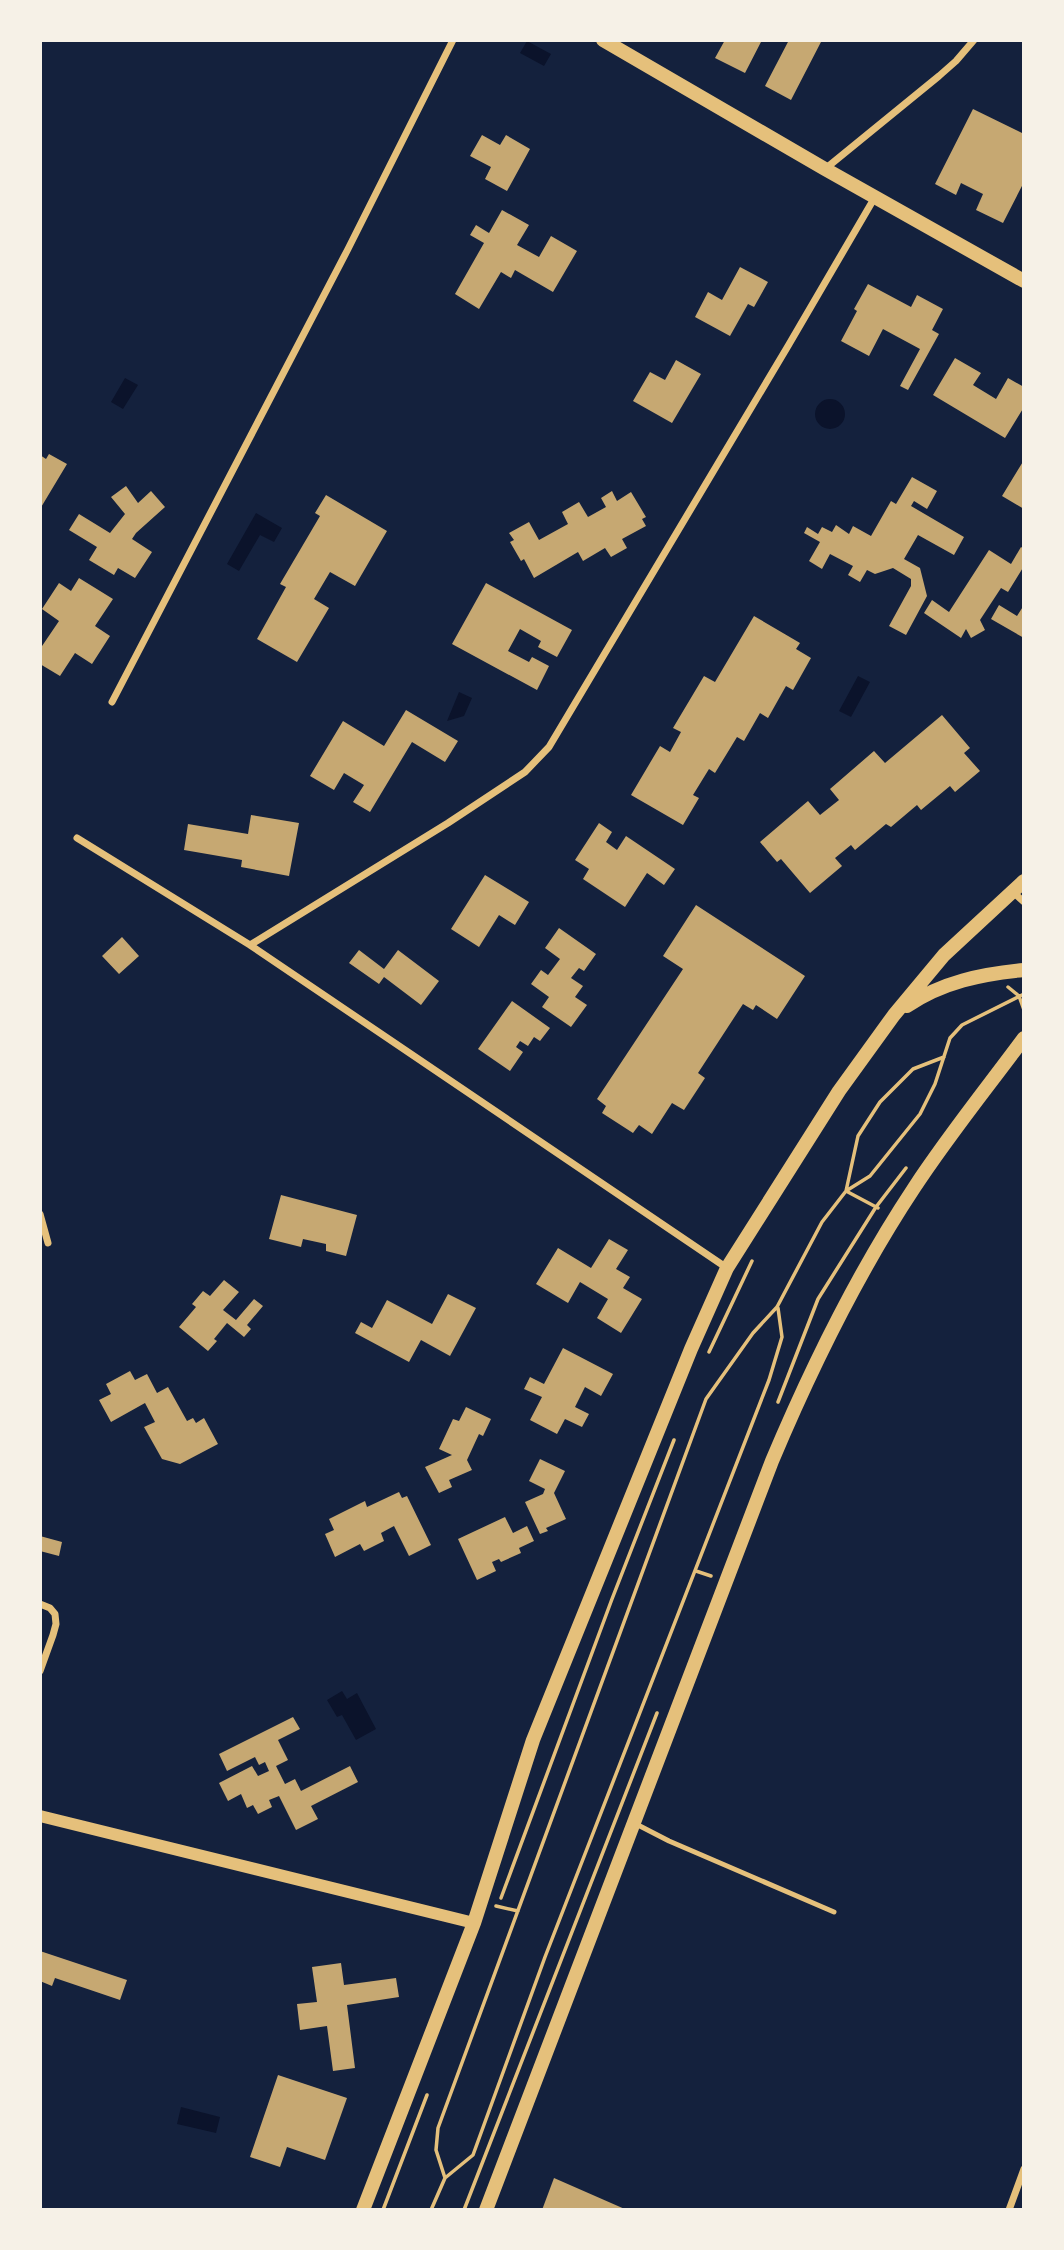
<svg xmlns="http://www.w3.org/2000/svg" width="1064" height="2250" font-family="Arial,sans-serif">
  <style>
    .water { fill: #0b132b }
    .building { fill: #c6a872 }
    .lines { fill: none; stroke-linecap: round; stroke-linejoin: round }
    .path { stroke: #e5c07b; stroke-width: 3.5 }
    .service { stroke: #e5c07b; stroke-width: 5 }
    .minor { stroke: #e5c07b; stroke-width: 7 }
    .tertiary { stroke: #e5c07b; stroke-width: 12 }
    .secondary { stroke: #e5c07b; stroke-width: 14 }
  </style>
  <rect width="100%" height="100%" fill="#14213d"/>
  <path class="water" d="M527 41 551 54 544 66 520 53Z
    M125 378 138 385 123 409 111 402Z
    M815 414a15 15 0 1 1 30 0a15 15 0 1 1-30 0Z
    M256 513 282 528 274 542 260 535 239 571 227 564Z
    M858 676 870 682 851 717 839 711Z
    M459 692 472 698 464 716 447 721Z
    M342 1691 347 1699 357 1693 376 1729 356 1740 342 1715 337 1717 327 1700Z
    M181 2107 220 2117 216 2133 177 2124Z"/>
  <path class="building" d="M725 40H762L745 73 715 58Z
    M789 40H822L791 100 765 86Z
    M973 109 1024 134V182L1003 223 976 210 983 194 961 183 956 195 935 184Z
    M482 135 500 145 506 135 530 149 507 191 485 179 491 167 470 156Z
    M502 210 529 225 517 245 539 257 551 236 577 251 553 292 515 270 511 278 501 272 479 309 455 294 484 243 470 235 476 225 489 233Z
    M740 267 768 282 754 307 748 304 730 336 695 317 708 292 722 300Z
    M868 284 911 307 917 295 943 309 932 330 939 334 908 390 900 386 920 349 883 329 869 356 841 341 857 311 854 309Z
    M955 358 981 373 973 385 996 399 1008 378 1024 387V407L1005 438 933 395Z
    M676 360 701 374 672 423 633 401 650 372 665 380Z
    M49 454 67 464 40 509V455L46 459Z
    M1024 460V509L1002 496Z
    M912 477 937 491 927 509 914 501 911 506 964 537 954 555 918 535 904 559 920 568 927 596 906 635 889 626 911 586V579L893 568 875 574 867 570 860 582 848 575 853 566 830 554 822 569 809 561 820 542 804 533 807 527 818 534 822 527 832 532 836 525 849 534 853 526 871 536 891 501 896 504Z
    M126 486 138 503 151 491 165 507 136 533 132 539 152 552 135 578 118 568 114 575 89 560 97 547 69 530 79 514 110 533 125 514 111 497Z
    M612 491 617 501 631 492 646 517 642 519 646 526 622 539 627 548 611 557 605 548 583 561 578 552 534 578 524 559 521 561 510 542 514 540 509 533 529 522 539 540 568 524 562 512 579 502 588 517 606 507 601 498Z
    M326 495 387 531 355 586 330 572 314 599 329 608 297 662 257 639 286 587 280 584 320 516 315 513Z
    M1021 547 1024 549V566L1008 592 1001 588 980 620 985 630 971 638 966 629 961 638 924 613 932 600 949 612 989 550 1011 564Z
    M79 578 113 599 95 626 110 636 92 664 75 653 60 676 40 664V649L59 621 42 609 59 583 71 591Z
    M486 583 572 630 557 657 538 647 541 641 520 629 508 651 529 662 532 657 549 666 537 690 452 644Z
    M999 605 1017 616 1024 605V638L991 619Z
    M754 616 800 643 796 649 811 658 793 690 786 686 768 718 760 713 744 741 737 737 715 773 709 769 693 795 699 798 683 825 631 795 660 746 670 752 681 732 673 728 704 676 715 682Z
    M406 710 458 741 445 762 412 742 370 812 353 802 364 785 344 773 334 790 310 776 343 721 384 746Z
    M942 715 970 748 964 753 980 771 955 792 950 786 921 810 917 805 891 827 886 824 855 850 851 845 835 858 842 866 810 893 781 859 777 862 760 842 808 801 820 815 839 800 830 789 874 751 885 763Z
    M251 815 299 823 289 876 241 867 242 860 184 850 188 824 248 834Z
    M599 823 612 832 606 842 617 850 626 836 675 869 664 885 647 873 625 907 583 879 589 869 575 860Z
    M485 875 529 902 515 925 499 915 479 947 451 929Z
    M696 905 805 976 777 1019 756 1005 753 1010 743 1004 698 1073 705 1078 684 1110 672 1103 652 1134 639 1125 633 1133 602 1113 606 1106 597 1099 683 969 663 956Z
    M559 928 596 954 584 971 579 968 571 978 583 986 575 997 587 1005 571 1027 542 1007 549 997 531 984 541 970 548 975 560 959 545 948Z
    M122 937 139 956 119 974 102 956Z
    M359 950 384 969 398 950 439 981 421 1005 384 977 379 984 349 963Z
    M512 1001 550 1028 540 1041 534 1037 528 1046 520 1041 516 1047 523 1052 510 1071 478 1049Z
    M281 1195 357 1215 346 1256 326 1251V1244L303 1239 301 1247 269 1239Z
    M609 1239 628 1250 616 1269 630 1277 623 1288 642 1299 621 1333 597 1318 608 1299 580 1282 568 1303 536 1284 558 1248 591 1268Z
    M224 1280 239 1292 223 1310 236 1320 254 1299 263 1306 247 1325 251 1329 244 1337 227 1323 214 1339 217 1341 208 1351 179 1327 196 1307 192 1304 203 1291 210 1296Z
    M448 1294 476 1308 450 1356 421 1340 409 1362 355 1333 361 1322 372 1328 387 1300 432 1324Z
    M563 1348 613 1374 601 1396 585 1387 575 1407 589 1414 582 1427 565 1419 557 1434 530 1420 542 1397 524 1389 530 1377 544 1384Z
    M130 1371 135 1380 147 1374 157 1393 168 1387 187 1421 193 1418 196 1423 204 1418 218 1444 180 1464 162 1459 144 1427 155 1422 145 1403 111 1422 99 1400 111 1394 106 1384Z
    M466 1407 491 1419 483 1436 479 1434 467 1460 472 1470 449 1480 452 1487 439 1493 425 1467 452 1455 439 1449 453 1419 459 1421Z
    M540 1459 565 1471 554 1493 566 1519 546 1528 548 1531 540 1534 525 1502 543 1494 545 1489 529 1481Z
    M399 1492 402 1498 407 1496 431 1545 409 1556 394 1526 381 1533 384 1541 364 1551 360 1544 335 1557 325 1534 334 1530 329 1519 365 1501 367 1507Z
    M505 1517 513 1533 527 1526 534 1541 519 1548 521 1553 501 1562 499 1559 492 1562 496 1571 477 1580 458 1539Z
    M40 1536 62 1542 59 1556 40 1551Z
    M293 1717 300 1729 278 1740 288 1760 276 1766 285 1784 295 1779 301 1791 350 1766 358 1782 311 1806 318 1819 296 1830 279 1796 269 1800 272 1807 258 1814 253 1805 247 1808 241 1794 228 1801 219 1783 252 1766 258 1776 269 1771 265 1762 259 1765 255 1757 227 1771 219 1754Z
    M40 1951 127 1980 120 2000 55 1978 52 1986 40 1981Z
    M341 1963 344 1985 396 1978 399 1997 347 2005 355 2068 333 2071 327 2026 300 2030 297 2004 317 2002 312 1967Z
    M278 2075 347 2098 325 2160 287 2147 280 2167 250 2157Z
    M554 2178 627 2210H542Z"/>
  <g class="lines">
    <path class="path" d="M1008 987 1019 996 1024 1010
      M878 1208 846 1191 858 1136 880 1102 913 1069 944 1057
      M709 1352 752 1261
      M778 1402 818 1299 876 1207 906 1168
      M696 1571 711 1576
      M501 1898 612 1599 674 1440
      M496 1906 518 1911
      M445 2178 436 2150 438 2128 706 1399 753 1333 777 1307 822 1222 846 1191 870 1176 920 1114 935 1084 950 1038 962 1025 1024 994
      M383 2210 427 2095
      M431 2210 445 2178 473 2155 545 1957 769 1380 782 1337 778 1308
      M464 2210 657 1713"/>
    <path class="service" d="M636 1824 669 1841 834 1912"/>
    <path class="minor" d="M825 169 939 76 956 61 974 40
      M112 702 348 249 453 40
      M77 838 250 945 727 1268
      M1013 892 1024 902
      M250 945 448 823 525 772 549 747 788 346 875 197
      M40 1214 48 1243
      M40 1604 50 1608 55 1614 56 1624 53 1635 40 1671
      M1009 2210 1024 2169"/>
    <path class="tertiary" d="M40 1816 474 1923"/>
    <path class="secondary" d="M603 40 825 169 1024 281
      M907 1006C942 982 982 974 1024 970
      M363 2210 474 1923 533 1740 691 1349 727 1268 839 1091 894 1015 944 955 1024 881
      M486 2210 772 1461C812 1366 857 1274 914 1188 948 1136 987 1088 1024 1038"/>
  </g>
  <rect width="1064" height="2250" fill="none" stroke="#f6f1e7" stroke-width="84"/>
</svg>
